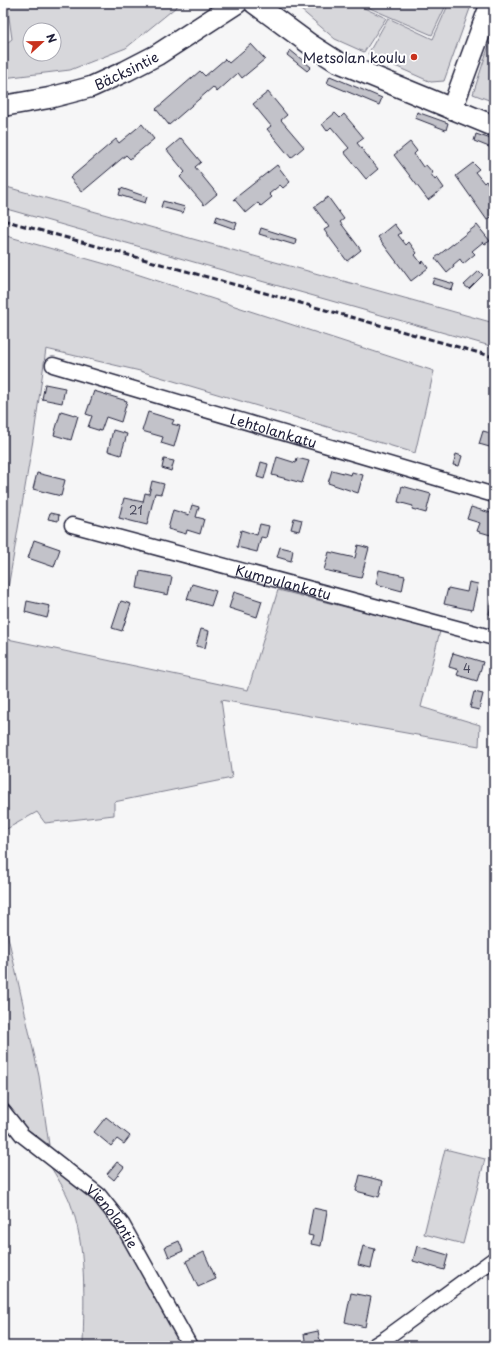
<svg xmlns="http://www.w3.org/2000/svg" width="497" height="1349" font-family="'Playpen Sans',sans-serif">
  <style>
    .green { fill: #d7d7db; stroke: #7c7c8b; fill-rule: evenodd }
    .building { fill: #c2c2c9; stroke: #22223b }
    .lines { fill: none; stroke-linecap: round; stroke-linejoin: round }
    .street-casing { stroke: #22223b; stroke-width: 17 }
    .secondary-casing { stroke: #22223b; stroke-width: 23 }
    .street { stroke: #fff; stroke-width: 14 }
    .secondary { stroke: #fff; stroke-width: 20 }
    .rail { stroke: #22223b; stroke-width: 3; stroke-dasharray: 6 3; stroke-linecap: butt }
    .poi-dot { fill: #c8321e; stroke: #fff; stroke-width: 1.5 }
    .labels { text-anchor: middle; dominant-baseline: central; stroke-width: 4; stroke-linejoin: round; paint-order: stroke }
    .number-label { font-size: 12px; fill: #4a4a5e }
    .poi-label { font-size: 14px; fill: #22223b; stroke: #fff; text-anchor: end }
    .street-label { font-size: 14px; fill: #22223b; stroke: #fff }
  </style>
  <rect width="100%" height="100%" fill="#f6f6f7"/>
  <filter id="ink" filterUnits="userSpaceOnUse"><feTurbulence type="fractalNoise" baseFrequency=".025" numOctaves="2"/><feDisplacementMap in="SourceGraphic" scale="8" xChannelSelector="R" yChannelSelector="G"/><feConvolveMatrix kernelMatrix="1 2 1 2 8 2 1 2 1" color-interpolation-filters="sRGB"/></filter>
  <g filter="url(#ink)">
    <path class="green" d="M7 3H181L126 48 70 70 3 78V46L12 39ZM30 30H54V54H30Z
      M293 3H353L386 18 364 52 335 39Z
      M358 3H447L432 35Z
      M449 3H472L444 81 431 82 368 54 388 18 433 39Z
      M490 42 494 43V102L473 94Z
      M3 186 494 323V347L3 208Z
      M3 235 109 265 434 371 415 453 140 371 46 349 34 434 3 618Z
      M278 590 440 631 421 707 480 725 479 746 221 700 232 778 114 802V815L45 823 37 812 3 831V638L248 690Z
      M3 914 39 1076 49 1145 18 1122 3 1103Z
      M445 1149 485 1159 463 1244 424 1234Z
      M49 1164 97 1202 130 1251 182 1346H83C84 1298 87 1247 70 1202 65 1189 56 1176 49 1164Z"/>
    <path class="building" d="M251 44 265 59 242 78 238 73 217 92 213 87 169 125 156 109 200 71 205 76 225 59 229 63Z
      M290 50 311 67 307 71 287 55Z
      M330 76 382 98 379 105 327 83Z
      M268 92 287 115 281 120 304 147 291 158 267 129 271 126 253 104Z
      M417 112 448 123 446 130 415 118Z
      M335 113 340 118 344 114 364 138 357 143 378 169 366 179 344 152 349 148 331 127 327 131 322 124Z
      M142 124 154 139 130 159 126 155 82 192 70 178 116 139 119 143Z
      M476 134 494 140V149L474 141Z
      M181 138 201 162 195 167 217 194 204 205 180 177 185 172 167 150Z
      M410 142 417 151 414 154 423 167 426 165 433 173 431 174 435 180 437 178 444 188 428 200 394 155Z
      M473 163 479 169 475 172 484 183 486 181 493 190 490 192 494 198V215L487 220 456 176Z
      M277 165 290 182 283 188 280 185 269 194 272 197 261 206 258 203 246 213 234 199Z
      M121 188 147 197 145 203 119 195Z
      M328 197 344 219 340 222 361 250 347 261 324 230 329 227 314 207Z
      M163 201 185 207 183 213 161 207Z
      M217 216 237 223 235 229 215 222Z
      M394 224 401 233 398 235 406 245 409 242 417 253 415 255 421 263 423 261 428 268 411 281 378 237Z
      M477 225 490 241 485 244 483 242 472 251 475 254 463 264 460 259 453 265 454 267 447 273 435 258Z
      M261 228 296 239 295 245 259 234Z
      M479 271 483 275 469 289 464 285Z
      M434 278 454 284 452 290 432 284Z
      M45 384 65 388 62 403 42 399Z
      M94 391 127 401 121 422 106 417 101 431 88 427 92 416 86 414Z
      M61 411 78 416 71 440 54 435Z
      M148 412 174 420 172 424 180 426 174 447 161 443 163 437 142 431Z
      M113 430 127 434 121 455 108 451Z
      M483 431 494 434 493 448 479 444Z
      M456 454 462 456 459 466 453 465Z
      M277 457 296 463 297 458 309 461 302 483 272 475Z
      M164 459 174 461 171 471 162 468Z
      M261 462 268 464 264 479 257 477Z
      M332 470 351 475 352 472 363 475 358 493 328 483Z
      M37 473 65 480 61 496 33 489Z
      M152 481 164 484 161 494 155 493 147 525 119 518 124 498 143 502 145 493 149 494Z
      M402 486 431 494 426 513 412 509 413 506 398 502Z
      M192 505 199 507 196 517 204 519 200 534 187 530 186 534 168 529 173 510 189 515Z
      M471 507 494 514V536L477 531 480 523 467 519Z
      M50 513 59 515 58 521 48 519Z
      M294 518 302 520 299 531 291 529Z
      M260 524 269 526 266 538 261 537 257 552 237 547 241 530 257 535Z
      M34 540 60 549 54 567 28 558Z
      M358 545 369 548 361 578 324 570 329 552 355 558Z
      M280 547 293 550 291 561 277 557Z
      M379 570 405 576 402 591 376 584Z
      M140 571 172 577 168 595 137 588Z
      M469 582 478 584 472 610 444 604 448 588 467 592Z
      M192 584 216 591 211 606 187 599Z
      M234 592 262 601 257 617 229 608Z
      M492 600H494V616L489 614Z
      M27 601 50 606 47 618 25 612Z
      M121 601 131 604 122 631 112 628Z
      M201 629 209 631 205 648 196 646Z
      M453 653 483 662 477 681 457 675 459 670 449 667Z
      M474 692 483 694 479 710 470 708Z
      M106 1117 130 1136 124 1144 117 1139 111 1146 94 1132Z
      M117 1162 124 1167 114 1180 107 1174Z
      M360 1175 383 1181 379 1197 356 1191Z
      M313 1208 327 1211 321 1246 311 1244 313 1236 308 1235Z
      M179 1241 183 1251 169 1257 165 1247Z
      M363 1246 375 1249 371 1268 358 1265Z
      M417 1246 448 1255 444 1270 413 1261Z
      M204 1252 216 1279 198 1287 186 1261Z
      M351 1293 371 1297 365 1327 345 1322Z
      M318 1331 321 1346H306L304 1334Z"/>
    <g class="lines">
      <defs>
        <g id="street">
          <path id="s1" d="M53 365 494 495"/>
          <path id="s2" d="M72 525 494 638"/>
          <path id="s3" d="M3 1111 22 1135 99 1195 122 1224 190 1346"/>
          <path d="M373 1346 386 1338 494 1259"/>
        </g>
        <g id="secondary">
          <path d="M254 3 311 45 336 61 494 126"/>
          <path id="s4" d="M3 106 49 98 91 87 126 71 157 55 237 3"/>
          <path d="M452 109 491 3"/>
        </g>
      </defs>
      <use href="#street" class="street-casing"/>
      <use href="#secondary" class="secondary-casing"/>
      <use href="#street" class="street"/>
      <use href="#secondary" class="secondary"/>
      <path class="rail" d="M3 220 494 357"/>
    </g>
  </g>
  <circle class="poi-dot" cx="414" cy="57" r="4"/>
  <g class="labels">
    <g class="number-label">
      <text x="136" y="510">21</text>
      <text x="467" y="668">4</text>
    </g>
    <g class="poi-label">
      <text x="406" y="57">Metsolan koulu</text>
    </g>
    <g class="street-label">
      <text stroke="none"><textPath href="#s4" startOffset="129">Bäcksintie</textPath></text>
      <text stroke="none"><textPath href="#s1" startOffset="230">Lehtolankatu</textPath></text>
      <text stroke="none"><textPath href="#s2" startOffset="219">Kumpulankatu</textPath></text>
      <text stroke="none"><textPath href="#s3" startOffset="153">Vienolantie</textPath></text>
    </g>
  </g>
  <rect width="497" height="1349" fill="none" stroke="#fff" stroke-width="16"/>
  <rect x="8" y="8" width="481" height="1333" fill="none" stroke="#22223b" stroke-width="1.5" filter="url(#ink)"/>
  <g transform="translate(42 42) rotate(68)"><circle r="19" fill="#ffffff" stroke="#a7a7b1"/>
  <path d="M0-3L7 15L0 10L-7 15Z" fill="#c8321e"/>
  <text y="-6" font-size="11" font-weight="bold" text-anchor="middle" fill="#22223b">N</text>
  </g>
</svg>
